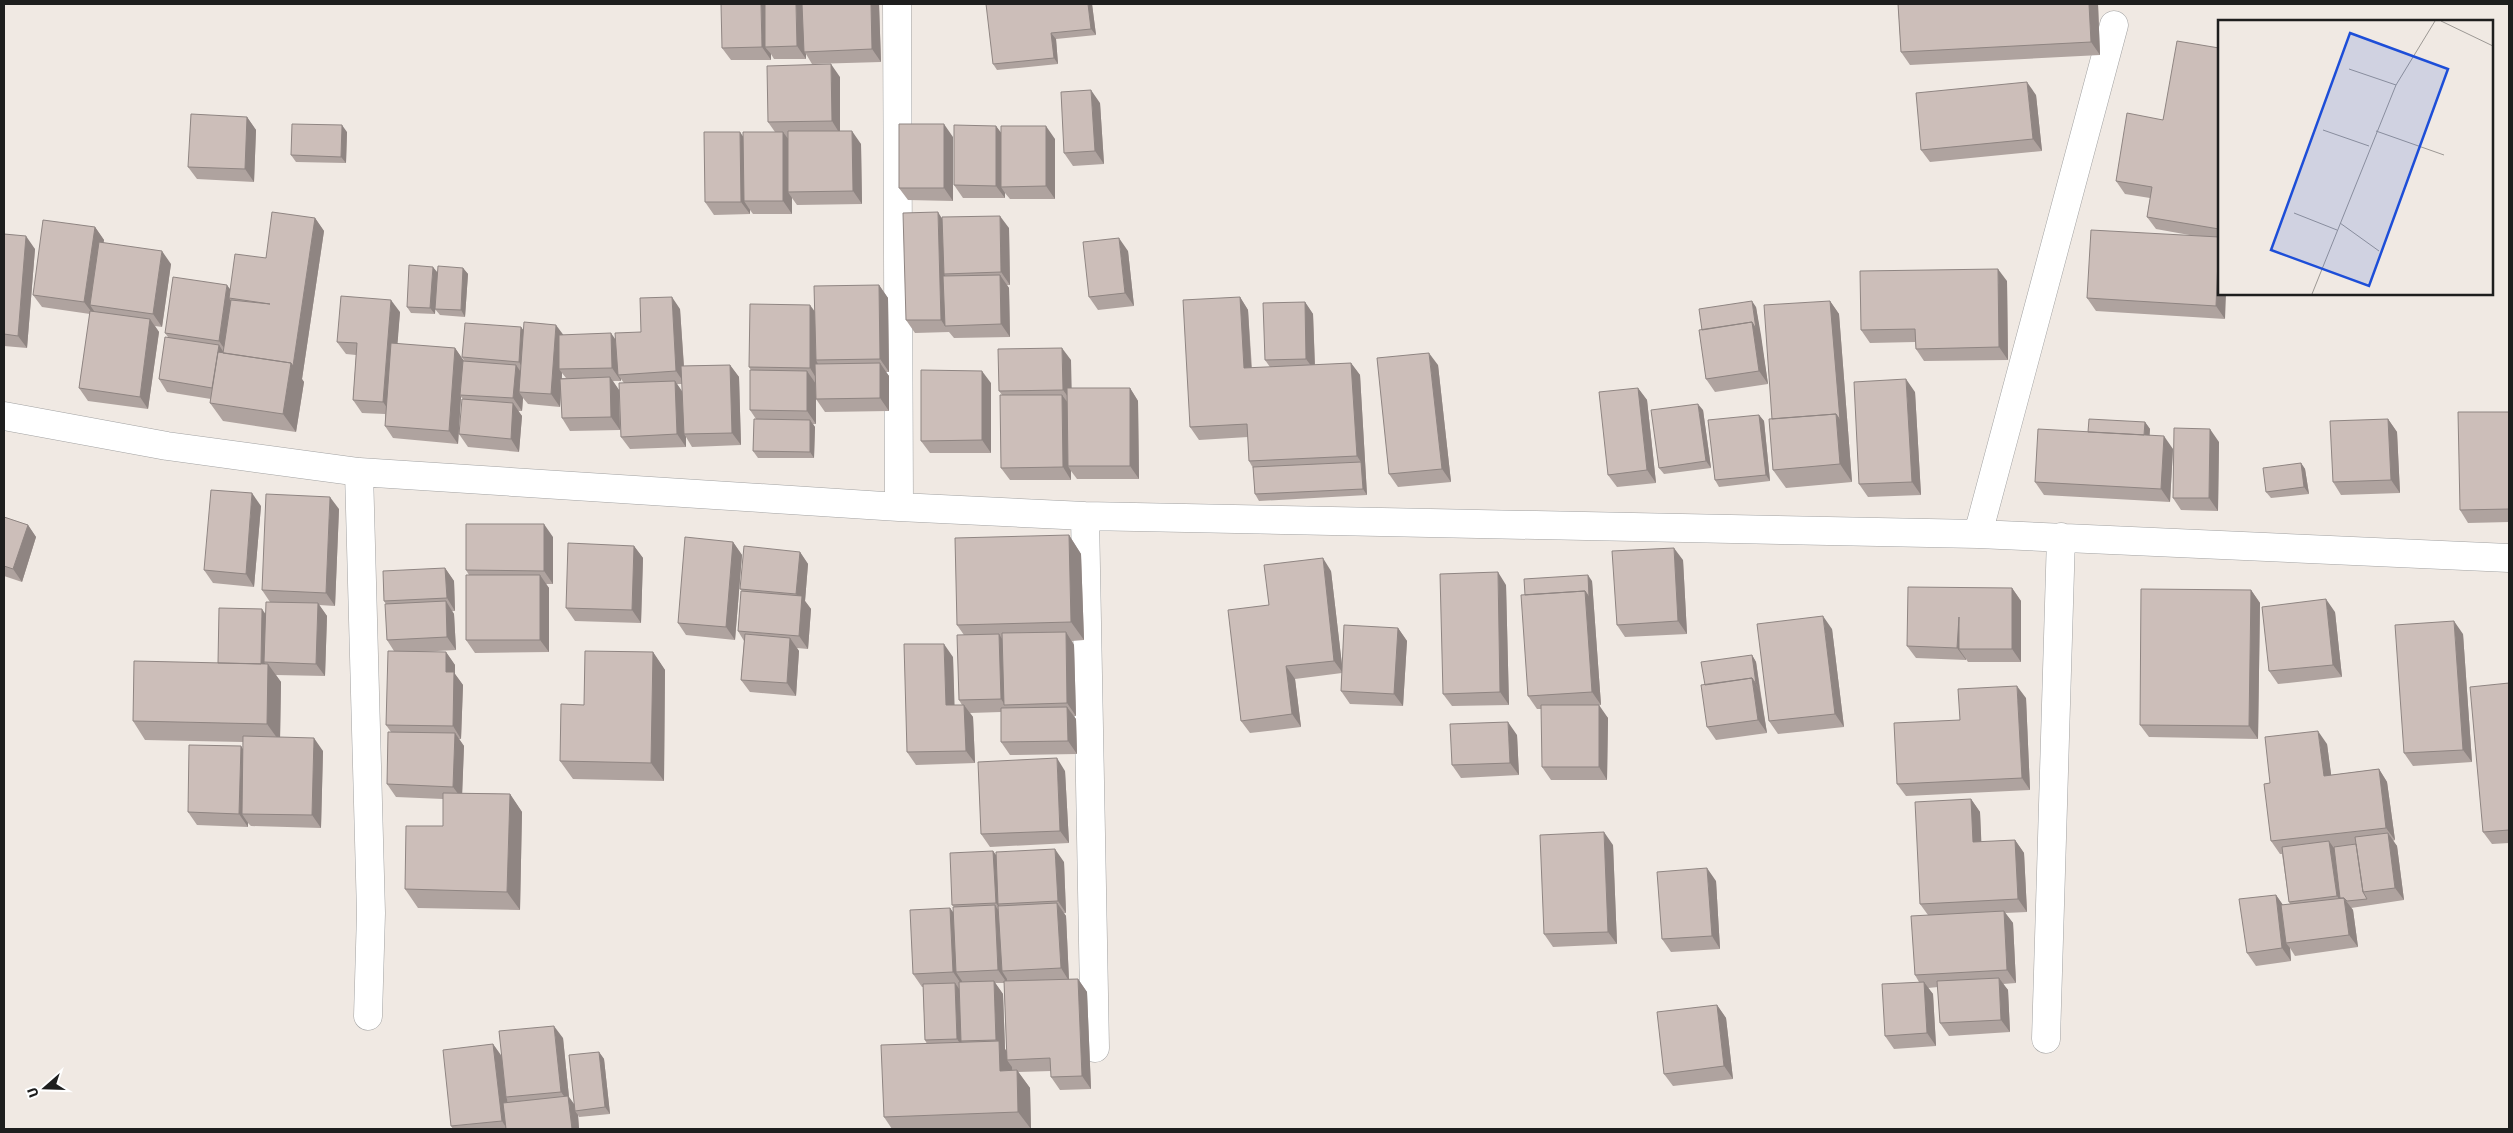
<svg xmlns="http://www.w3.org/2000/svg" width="2513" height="1133" font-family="Signika,sans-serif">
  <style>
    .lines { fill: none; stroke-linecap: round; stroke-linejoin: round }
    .minor-casing { stroke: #a2a2a2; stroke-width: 29 }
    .minor { stroke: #fff; stroke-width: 28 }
    .wall { fill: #afa39f; fill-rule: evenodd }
    .shaded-wall { fill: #8f8582 }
    .building { fill: #ccbeb9; stroke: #8f8582 }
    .inset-road { fill: none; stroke: #9c9894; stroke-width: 1 }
    .view { fill: #1d4ed8; fill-opacity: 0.15; stroke: #1d4ed8; stroke-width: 2.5 }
    .inset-edge { fill: none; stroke: #1e1e1e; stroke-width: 2.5 }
  </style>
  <rect width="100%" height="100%" fill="#f0e9e3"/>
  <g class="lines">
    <defs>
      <path id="minor" d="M897 4 899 507
        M4 416 167 446 359 472 899 507 1085 516 1978 534 2509 558
        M359 472 371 913 368 1016
        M1085 516 1095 1048
        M1978 534 2114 25
        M2046 1039 2061 537"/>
    </defs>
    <use href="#minor" class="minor-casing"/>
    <use href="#minor" class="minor"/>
  </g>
  <path class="wall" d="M879 4 881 62 812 64 806 54V59H774L771 54V60H731L722 48Z
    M1092 4 1096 35 1056 39 1058 64 997 70 993 64Z
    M1898 4H2098L2100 55 1910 65 1901 52Z
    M2219 48V294L2225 319 2096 311 2087 298 2195 236 2156 229 2147 217 2150 198 2125 194 2116 181Z
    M840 77V131L861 144 862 204 797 205 792 198V214H753L750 210V214L714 215 705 202 743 137 775 132 768 122Z
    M2036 95 2042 151 1930 162 1921 150Z
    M1100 103 1104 164 1073 166 1064 153Z
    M247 117 256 130 254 182 197 179 188 167Z
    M996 126 1001 133 1055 139V199H1010L1005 193V198H963L954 185Z
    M347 132 346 163 296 162 291 155Z
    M953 137V201L908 200 899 188Z
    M315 218 324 231 302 379 304 382 296 432 223 421 210 403 211 399 167 392 159 379 168 337 165 333 230 289 266 258Z
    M942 219 1009 228 1010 285H1007L1009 288 1010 337 954 338 949 332 915 333 906 320Z
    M95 227 104 240 103 243 171 264 162 327 155 326 159 332 148 409 88 401 79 388 90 314 42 307 33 295Z
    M4 234 35 249 27 348 4 346Z
    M1128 251 1134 306 1098 310 1089 297Z
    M463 268 468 274 465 317 440 315 435 309V314L411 313 407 307 437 273Z
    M2007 281 2008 360 1924 361 1916 349 1915 342 1870 343 1861 330Z
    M879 285 888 298 889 372H886L889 376V411L825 412 816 399V395V424H813L815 427 814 458H758L753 451 756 419 750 410 751 370 749 367 815 312Z
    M1240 297 1248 310 1252 368 1270 367 1265 360 1305 302 1313 314 1315 365 1351 363 1360 375 1367 495 1259 501 1255 494 1253 468 1249 461 1248 437 1199 440 1190 427Z
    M1830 301 1839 314 1852 482 1786 488 1773 470 1772 419Z
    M1756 307 1768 384 1715 392 1706 379Z
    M680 309 684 366 730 365 739 377 741 445 692 447 686 437V447L630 449 621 437 619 390 620 430 570 431 562 418 561 389 560 407 528 404 523 398 522 411H518L522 416 519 452 468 447 459 434 463 399 461 397 458 444 393 438 385 426V414L362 413 353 400 356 355 346 354 337 342 400 312 397 344 455 348 464 361 465 362 462 357 521 327 523 330 563 335 616 340 641 332ZM562 373 566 378H562ZM621 379 624 383 619 390 613 381H621ZM677 384H682V392Z
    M1071 360V388H1130L1138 401 1139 479H1077L1071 471V480H1010L1001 468 1002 395 999 391Z
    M1438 365 1451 482 1398 487 1389 474Z
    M991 383V453H930L921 441Z
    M1638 388 1647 400 1656 483 1617 487 1608 475Z
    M1915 392 1921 495 1868 497 1859 484Z
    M1703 410 1711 468 1664 474 1659 468Z
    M2509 412V522L2468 523 2460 510Z
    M1759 415 1764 421 1770 481 1719 487 1715 480Z
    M2388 419 2397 432 2400 493 2341 495 2333 482Z
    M2145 422 2150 429 2149 435 2173 449 2170 502 2044 495 2035 482Z
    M2219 442 2218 511 2181 510 2173 498Z
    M2301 463 2305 469 2309 494 2271 498 2266 492Z
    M261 506 254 587 213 583 204 570Z
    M339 509 335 606 319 605 327 616 325 676 276 675 281 682 280 737 323 751 321 828 251 826 248 823V827L197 825 188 812 241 746 243 750V742L145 740 133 721 218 663 265 614 270 602 262 590Z
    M4 517 28 525 36 537 22 582 4 576Z
    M1069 535 1081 554 1084 640 1072 641 1074 645 1076 716H1073L1076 719 1077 754 1010 755 1001 742V712L970 713 973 717 975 763 916 765 907 752 953 657 954 705H962L959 700 964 635 957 625Z
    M553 537V584H546L549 588V652L475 653 466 640 469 575 466 570Z
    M733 542 742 555 735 640 686 635 678 623Z
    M634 546 643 558 641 623 575 621 566 608Z
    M800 552 808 564 805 601 811 609 808 649 797 648 799 651 796 696 750 692 741 680 744 641 738 631 742 591 740 589Z
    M1683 560 1687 634 1625 637 1617 625Z
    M445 568 454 581 455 611H452L454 614 456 650 419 652H446L455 665V674L463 685 461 739H459L464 746 462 793 510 794 522 812 520 910 418 908 405 889 443 826V799L396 797 387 784 391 732 386 725 394 651 387 640 386 604 384 601Z
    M1331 571 1342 666 1398 628 1407 641 1403 706 1350 704 1341 691 1342 673 1295 679 1301 727 1250 733 1241 721 1269 605Z
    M1592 581 1601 705H1596L1608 718 1607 780H1551L1542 767V709H1537L1528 696 1525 595Z
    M1506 585 1509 705 1452 706 1443 694Z
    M2012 588 2021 601V662H1968L1966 659V660L1916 658 1907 646Z
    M2251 590 2260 603 2258 739 2149 737 2140 725Z
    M2335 612 2342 677 2278 684 2269 671Z
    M1832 629 1844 727 1778 734 1769 721Z
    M2463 634 2472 762 2413 766 2404 753Z
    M653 652 665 670 664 781 573 779 560 761Z
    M1752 655 1756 662 1767 733 1716 740 1707 727Z
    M2509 683V843L2492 844 2483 832Z
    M2026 698 2030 790 1906 796 1897 784 1960 720Z
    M1517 735 1519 775 1461 778 1452 765Z
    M2327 744 2331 775 2379 769 2387 782 2395 840 2393 841 2397 846 2404 900 2351 908 2353 910 2358 947 2295 956 2290 948 2291 961 2256 966 2247 953 2276 895 2283 905 2290 904 2289 902 2282 854H2280L2271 841 2270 783Z
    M1065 771 1069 843 990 847 981 834Z
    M1971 799 1980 812 1981 842 2015 840 2024 853 2027 912 2005 913 2013 923 2016 983 2003 984 2008 990 2010 1032 1949 1036 1940 1023 1938 987 1928 988 1933 994 1936 1046 1894 1049 1885 1036 1919 982 1915 975 1928 915 1920 904Z
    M1613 845 1617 944 1553 947 1544 934Z
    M993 851 996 855 1064 862 1066 913H1064L1066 916 1069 979H1078L1087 992 1091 1089 1060 1090 1051 1077V1071L1018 1072 1030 1088 1031 1129H892L884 1117 927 1044 925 1040 923 987H922L913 974 950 908 953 912 954 907 952 905ZM995 983H1004L1007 1052 1005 1049 1003 994Z
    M1716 881 1720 949 1671 952 1662 939Z
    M1717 1005 1726 1018 1733 1079 1673 1086 1664 1074Z
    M563 1038 569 1097 574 1105 599 1052 604 1059 610 1114 579 1117 578 1115 579 1129H453L451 1126 493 1044 501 1055Z"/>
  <path class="shaded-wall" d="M761 4H770L765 47 771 54V60L762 47Z
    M796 4H805L804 52 806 54V59L797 46Z
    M871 4H879L881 62 872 49Z
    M1088 4H1092L1096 35 1091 29Z
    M2089 4H2098L2100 55 2091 42Z
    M1051 33 1056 39 1058 64 1054 58Z
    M831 64 840 77V134L832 121Z
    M2027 82 2036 95 2042 151 2033 139Z
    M1091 90 1100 103 1104 164 1095 151Z
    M247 117 256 130 254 182 245 169Z
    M944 124 953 137V201L944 188Z
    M342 125 347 132 346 163 341 157Z
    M996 126 1005 138 1001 187 1005 193V198L996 186Z
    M1046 126 1055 139V199L1046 186Z
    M852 131 861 144 862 204 853 191Z
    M740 132 749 145 744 201 750 210V214L741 202Z
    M783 132 792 144 788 192 792 198V214L783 201Z
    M938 212 946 225 944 274 948 280 945 326 949 332 941 320Z
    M1000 216 1009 228 1010 285 1001 272Z
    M315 218 324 231 302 379 293 366Z
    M95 227 104 240 94 306 90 305 94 311 93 314 84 302Z
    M26 236 35 249 27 348 18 336Z
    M1119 238 1128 251 1134 306 1125 293Z
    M2219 241V294H2226L2225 319 2216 306Z
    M162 251 171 264 162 327 153 314Z
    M433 267 438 273 435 314 430 308Z
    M463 268 468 274 465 317 461 310Z
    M1998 269 2007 281 2008 360 1999 347Z
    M1000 275 1009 288 1010 337 1001 324Z
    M227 285 236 297 229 298 235 306 228 354 219 341Z
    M879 285 888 298 889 372 880 359Z
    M672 297 680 309 685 384 676 371Z
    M1240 297 1248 310 1252 381 1244 368Z
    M391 300 400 312 392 415 383 402Z
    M1752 301 1756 307 1761 335 1756 329Z
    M1830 301 1839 314 1852 482 1840 464 1836 414Z
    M1305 302 1313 314 1315 371 1306 359Z
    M810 305 819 317 816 360 818 364V381L810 368Z
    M150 319 159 332 148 409 140 397Z
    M1752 322 1761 335 1768 384 1759 371Z
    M556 325 565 337 559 369 562 373 560 407 551 394Z
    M521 327 530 339 527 375 519 362Z
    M611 333 620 346 618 375 621 379V381L612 368Z
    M219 345 226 356 212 388Z
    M455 348 464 361 461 395H460L461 397 458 444 449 431Z
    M1062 348 1071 360 1072 402 1063 390Z
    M1429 353 1438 365 1451 482 1442 469Z
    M291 363 304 382 296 432 283 414Z
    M880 363 889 376V411L880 398Z
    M1351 363 1360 375 1367 495 1363 489 1361 462 1357 456Z
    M516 365 525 378 519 392 523 398 522 411 513 398Z
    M730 365 739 377 741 445 732 433Z
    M807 371 816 384V424L807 411Z
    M982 371 991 383V453L982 440Z
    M610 377 619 390 620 430 611 417Z
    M1906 379 1915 392 1921 495 1912 482Z
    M675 381 684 394V434L686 437V447L677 434Z
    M1130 388 1138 401 1139 479 1130 466Z
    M1638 388 1647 400 1656 483 1647 470Z
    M1062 395 1071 407 1068 466 1071 471V480L1063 467Z
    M513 403 522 416 519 452 511 439Z
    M1698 404 1703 410 1711 468 1706 461Z
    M1759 415 1764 421 1770 481 1766 475Z
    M2388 419 2397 432 2400 493 2391 480Z
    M810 420 815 427 814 458 810 452Z
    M2145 422 2150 429 2149 447 2144 441Z
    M2210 429 2219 442 2218 511 2209 498Z
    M2164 436 2173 449 2170 502 2161 489Z
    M2301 463 2305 469 2309 494 2304 487Z
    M252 493 261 506 254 587 246 574Z
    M330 497 339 509 335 606 326 593Z
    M544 524 553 537V584L544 571Z
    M28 525 36 537 22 582 13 569Z
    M1069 535 1081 554 1084 640 1071 622Z
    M733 542 742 555 735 640 726 627Z
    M634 546 643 558 641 623 632 610Z
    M1674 548 1683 560 1687 634 1678 621Z
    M800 552 808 564 805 601 811 609 808 649 799 636 801 602 796 594Z
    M1323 558 1331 571 1343 673 1334 661Z
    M445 568 454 581 455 611 447 598Z
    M1498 572 1506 585 1509 705 1500 692Z
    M540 575 549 588V652L540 640Z
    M1588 575 1592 581 1601 705 1592 692 1585 591Z
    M2012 588 2021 601V662L2012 649Z
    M2251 590 2260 603 2258 739 2249 726Z
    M2326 599 2335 612 2342 677 2333 665Z
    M446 601 454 614 456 650 447 637Z
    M318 603 327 616 325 676 316 664Z
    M262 609 271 622 264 662 268 668V664L281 682 280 742 267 724 261 664Z
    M1823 616 1832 629 1844 727 1835 714Z
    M1959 617V649L1966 659V660L1957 648Z
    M2454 621 2463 634 2472 762 2463 750Z
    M1398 628 1407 641 1403 706 1394 694Z
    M1066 632 1074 645 1076 716 1067 703Z
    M999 634 1007 647 1005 705 1001 699Z
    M790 638 799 651 796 696 787 683Z
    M944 644 953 657 955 718 946 705Z
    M446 652 455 665V674L463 685 461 739 453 726 446 672Z
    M653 652 665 670 664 781 651 763Z
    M1752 655 1756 662 1760 691 1756 684Z
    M1286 666 1295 679 1301 727 1292 714Z
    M1752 678 1760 691 1767 733 1758 720Z
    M2017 686 2026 698 2030 790 2022 778Z
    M964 705 973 717 975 763 966 751Z
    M1599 705 1608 718 1607 780 1599 767Z
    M1067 707 1076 719 1077 754 1068 741Z
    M1508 722 1517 735 1519 775 1510 763Z
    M2318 731 2327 744 2333 788 2324 776Z
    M455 733 464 746 462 799 453 787Z
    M314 738 323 751 321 828 312 815Z
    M241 746 249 759 242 814 248 823V827L239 814Z
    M1057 758 1065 771 1069 843 1060 831Z
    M2379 769 2387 782 2395 840 2386 828Z
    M510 794 522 812 520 910 507 892Z
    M1971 799 1980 812 1982 855 1973 842Z
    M1604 832 1613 845 1617 944 1608 932Z
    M2388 833 2397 846 2404 900 2395 888Z
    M2015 840 2024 853 2027 912 2018 899Z
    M2329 841 2338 854 2341 902 2337 896Z
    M1055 849 1064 862 1066 913 1058 901Z
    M993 851 1002 864 998 904 1005 913V916L996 903Z
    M1707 868 1716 881 1720 949 1712 936Z
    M2276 895 2285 908 2286 943 2290 948 2291 961 2282 948Z
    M2344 898 2353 910 2358 947 2349 935Z
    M1057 903 1066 916 1069 981 1061 968Z
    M995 905 1003 918 1002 971 1007 979V983L998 970Z
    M950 908 959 921 956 972 962 981V985L953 972Z
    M2004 911 2013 923 2016 983 2007 970Z
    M1999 978 2008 990 2010 1032 2001 1020Z
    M1078 979 1087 992 1091 1089 1082 1076Z
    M994 981 1003 994 1005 1049 1012 1059 1007 1060 1012 1067 1013 1089 1000 1071 999 1044 996 1040Z
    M1924 982 1933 994 1936 1046 1927 1033Z
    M955 983 964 996 961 1041 966 1048V1052L957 1039Z
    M1717 1005 1726 1018 1733 1079 1724 1066Z
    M554 1026 563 1038 569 1097 577 1108 575 1111 578 1115 579 1129H572L569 1103 561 1092Z
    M493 1044 502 1057 506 1097 507 1099 510 1129H507L502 1121Z
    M599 1052 604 1059 610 1114 605 1107Z
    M1017 1070 1030 1088 1031 1129 1018 1112Z"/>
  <path class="building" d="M721 4H761L762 47 722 48Z
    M765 4H796L797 46 765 47Z
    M802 4H871L872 49 804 52Z
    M986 4H1088L1091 29 1051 33 1054 58 993 64Z
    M1898 4H2089L2091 42 1901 52Z
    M2177 41 2219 48V229L2147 217 2152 187 2116 181 2127 113 2163 120Z
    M831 64 832 121 768 122 767 66Z
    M2027 82 2033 139 1921 150 1916 93Z
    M1091 90 1095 151 1064 153 1061 92Z
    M191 114 247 117 245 169 188 167Z
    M292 124 342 125 341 157 291 155Z
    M899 124H944V188H899Z
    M954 125 996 126V186L954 185Z
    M1001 126H1046V186L1001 187Z
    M788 131H852L853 191 788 192Z
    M704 132H740L741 202H705Z
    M743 132H783V201H744Z
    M272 212 315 218 293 366 291 363 223 353 231 300 270 304 229 298 235 254 266 258Z
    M938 212 941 320H906L903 213Z
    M1000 216 1001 272 944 274 942 217Z
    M43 220 95 227 84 302 33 295Z
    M2091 230 2219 237 2216 306 2087 298Z
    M4 234 26 236 18 336 4 334Z
    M1119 238 1125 293 1089 297 1083 242Z
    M99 242 162 251 153 314 90 305Z
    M409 265 433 267 430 308 407 307Z
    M438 266 463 268 461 310 435 309Z
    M1998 269 1999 347 1916 349 1915 329 1861 330 1860 271Z
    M1000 275 1001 324 945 326 943 276Z
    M173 277 227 285 219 341 165 333Z
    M879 285 880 359 816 360 814 286Z
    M341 296 391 300 383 402 353 400 357 343 337 342Z
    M672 297 676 371 618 375 615 333 641 332 640 298Z
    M1240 297 1244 368 1351 363 1357 456 1249 461 1247 424 1190 427 1183 300Z
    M1752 301 1756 329 1752 322 1702 330 1699 309Z
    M1830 301 1840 420 1836 414 1772 419 1764 305Z
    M1305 302 1306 359 1265 360 1263 303Z
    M750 304 810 305V368L749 367Z
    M90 311 150 319 140 397 79 388Z
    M524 322 556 325 551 394 519 392Z
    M1752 322 1759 371 1706 379 1699 330Z
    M465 323 521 327 519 362 462 357Z
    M611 333 612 368 559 369V335Z
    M165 337 219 345 212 388 159 379Z
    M391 343 455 348 449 431 385 426Z
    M1062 348 1063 390 999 391 998 349Z
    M218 352 291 363 283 414 210 403Z
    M1429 353 1442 469 1389 474 1377 358Z
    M463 361 516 365 513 398 460 395Z
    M880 363V398L816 399 815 364Z
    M730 365 732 433 684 434 681 366Z
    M750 370 807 371V411L750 410Z
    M921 370 982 371V440L921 441Z
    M610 377 611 417 562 418 560 379Z
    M1906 379 1912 482 1859 484 1854 382Z
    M675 381 677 434 621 437 619 383Z
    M1067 388H1130V466H1068Z
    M1638 388 1647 470 1608 475 1599 392Z
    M1000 395H1062L1063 467 1001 468Z
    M462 399 513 403 511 439 459 434Z
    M1698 404 1706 461 1659 468 1651 410Z
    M2458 412H2509V509L2460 510Z
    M1836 414 1840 464 1773 470 1769 419Z
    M1759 415 1766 475 1715 480 1708 420Z
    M754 419 810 420V452L753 451Z
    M2089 419 2145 422 2144 435 2088 432Z
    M2388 419 2391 480 2333 482 2330 421Z
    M2174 428 2210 429 2209 498H2173Z
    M2038 429 2164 436 2161 489 2035 482Z
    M1361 462 1363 489 1255 494 1253 467Z
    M2301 463 2304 487 2266 492 2263 468Z
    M211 490 252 493 246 574 204 570Z
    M266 494 330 497 326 593 262 590Z
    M4 517 28 525 13 569 4 566Z
    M466 524H544V571L466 570Z
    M1069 535 1071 622 957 625 955 538Z
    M685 537 733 542 726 627 678 623Z
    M568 543 634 546 632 610 566 608Z
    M744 546 800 552 796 594 740 589Z
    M1674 548 1678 621 1617 625 1612 551Z
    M1323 558 1334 661 1286 666 1292 714 1241 721 1228 610 1269 605 1264 565Z
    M445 568 447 598 384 601 383 571Z
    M1498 572 1500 692 1443 694 1440 574Z
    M466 575H540V640H466Z
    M1588 575 1589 597 1585 591 1525 595 1524 579Z
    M1908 587 2012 588V649H1959V617L1957 648 1907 646Z
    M2141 589 2251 590 2249 726 2140 725Z
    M741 591 802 596 799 636 738 631Z
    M1585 591 1592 692 1528 696 1521 595Z
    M2326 599 2333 665 2269 671 2262 607Z
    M446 601 447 637 387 640 385 604Z
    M266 602 318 603 316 664 264 662Z
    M219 608 262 609 261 664 218 663Z
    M1823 616 1835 714 1769 721 1757 624Z
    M2454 621 2463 750 2404 753 2395 625Z
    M1344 625 1398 628 1394 694 1341 691Z
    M1066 632 1067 703 1004 705 1002 633Z
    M745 634 790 638 787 683 741 680Z
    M999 634 1001 699 959 700 957 635Z
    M904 644H944L946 705H964L966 751 907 752Z
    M388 651 446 652V672H454L453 726 386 725Z
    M585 651 653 652 651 763 560 761 561 704 584 705Z
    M1752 655 1756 684 1752 678 1705 685 1701 662Z
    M134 661 268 664 267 724 133 721Z
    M1752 678 1758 720 1707 727 1701 685Z
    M2509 683V830L2483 832 2470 687Z
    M2017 686 2022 778 1897 784 1894 723 1960 720 1958 689Z
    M1541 705H1599V767H1542Z
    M1067 707 1068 741 1001 742V708Z
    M1508 722 1510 763 1452 765 1450 724Z
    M2318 731 2324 776 2379 769 2386 828 2271 841 2264 784 2270 783 2265 737Z
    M388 732 455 733 453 787 387 784Z
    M243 736 314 738 312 815 242 814Z
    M189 745 241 746 239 814 188 812Z
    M1057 758 1060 831 981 834 978 762Z
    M443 793 510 794 507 892 405 889 406 826H443Z
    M1971 799 1973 842 2015 840 2018 899 1920 904 1915 802Z
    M1604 832 1608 932 1544 934 1540 835Z
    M2388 833 2395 888 2363 892 2355 837Z
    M2329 841 2337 896 2289 902 2282 847Z
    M2356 844 2363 892 2367 899 2347 901 2344 898H2340L2334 847Z
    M1055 849 1058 901 998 904 996 852Z
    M993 851 996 903 952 905 950 853Z
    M1707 868 1712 936 1662 939 1657 872Z
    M2276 895 2282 948 2247 953 2239 899Z
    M2344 898 2349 935 2286 943 2281 905Z
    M1057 903 1061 968 1002 971 998 906Z
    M995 905 998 970 956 972 953 907Z
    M950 908 953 972 913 974 910 910Z
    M2004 911 2007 970 1915 975 1911 916Z
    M1999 978 2001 1020 1940 1023 1937 981Z
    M1078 979 1082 1076 1051 1077 1050 1058 1007 1060 1004 981Z
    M994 981 996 1040 961 1041 959 982Z
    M1924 982 1927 1033 1885 1036 1882 984Z
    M955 983 957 1039 925 1040 923 984Z
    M1717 1005 1724 1066 1664 1074 1657 1012Z
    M554 1026 561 1092 506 1097 499 1031Z
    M999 1041 1000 1071 1017 1070 1018 1112 884 1117 881 1045Z
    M493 1044 502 1121 451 1126 443 1050Z
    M599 1052 605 1107 575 1111 569 1055Z
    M568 1096 572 1129H506L503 1103Z"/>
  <g transform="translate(2218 20)">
    <rect width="275" height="275" fill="#f0e9e3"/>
    <path class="inset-road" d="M223 1 275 26M131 49 178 65M105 110 151 126M158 111 226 135M76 193 119 210M122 203 161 231M94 274 178 65 217 1"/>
    <path class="view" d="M132 13 230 49 151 266 53 230Z"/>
    <rect width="275" height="275" class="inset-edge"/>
  </g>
  <rect width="2513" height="1133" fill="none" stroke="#1e1e1e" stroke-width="10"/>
  <g transform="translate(45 1088) rotate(250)" stroke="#ffffff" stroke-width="4" paint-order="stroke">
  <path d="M0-4L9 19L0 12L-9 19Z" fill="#1e1e1e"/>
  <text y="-8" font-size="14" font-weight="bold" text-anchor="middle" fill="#1e1e1e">U</text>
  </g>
</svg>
